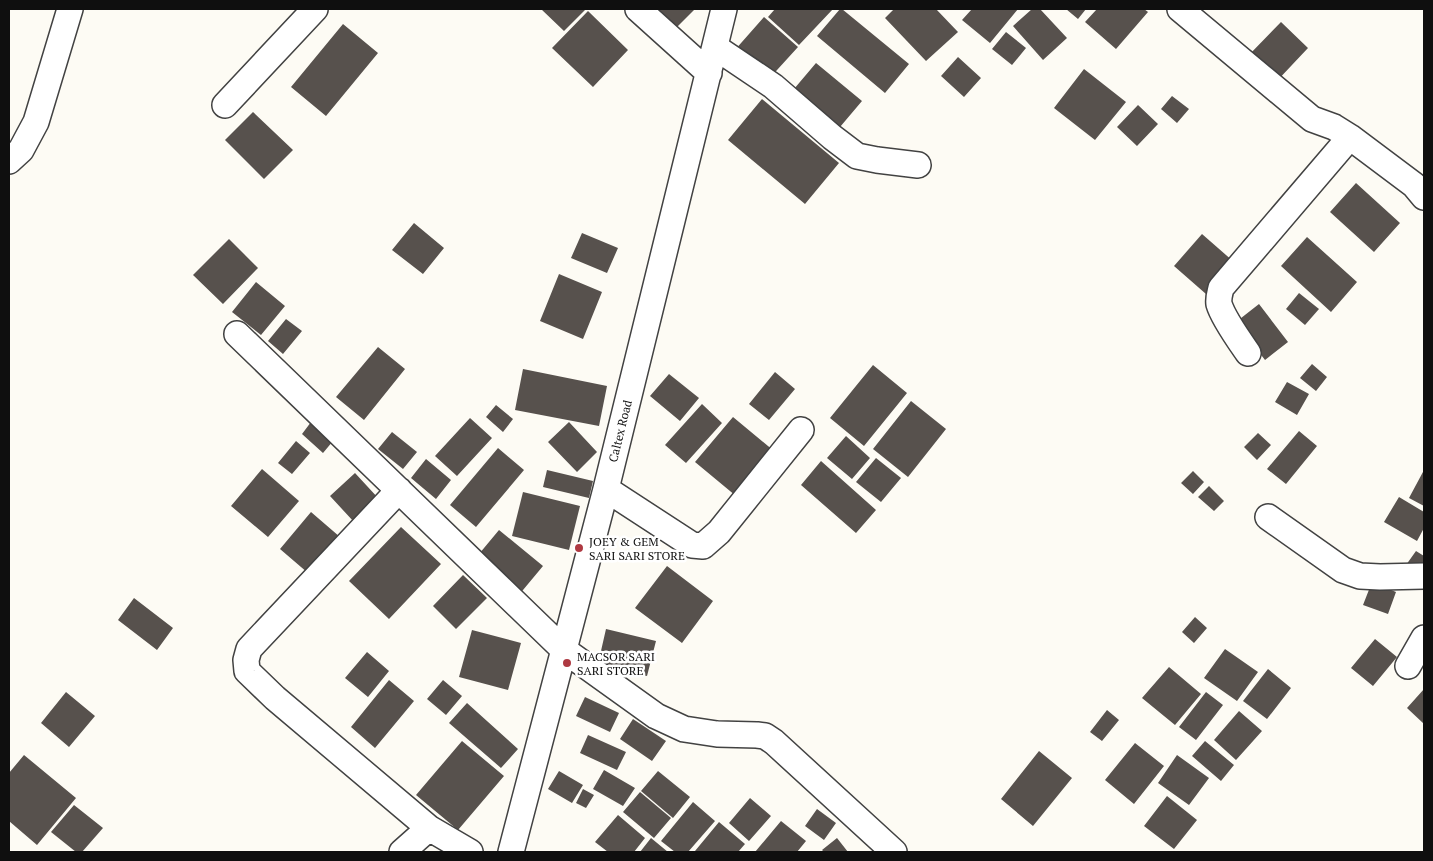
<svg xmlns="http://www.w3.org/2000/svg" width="1433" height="861" font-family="'PT Serif',serif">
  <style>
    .building { fill: #57514d }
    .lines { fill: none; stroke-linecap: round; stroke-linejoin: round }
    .minor-casing { stroke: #424242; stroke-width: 28 }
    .minor { stroke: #fff; stroke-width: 25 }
    .poi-dot { fill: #ae3941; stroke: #fff; stroke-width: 2 }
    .labels { text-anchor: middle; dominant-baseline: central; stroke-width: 5; stroke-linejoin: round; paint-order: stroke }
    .street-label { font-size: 12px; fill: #0f0f0f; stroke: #fff }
    .poi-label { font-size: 12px; fill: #0f0f0f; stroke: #fff; text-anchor: start }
  </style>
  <rect width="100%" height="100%" fill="#fdfbf4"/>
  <path class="building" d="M541 9H586L564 31Z
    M643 9H695L669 35Z
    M775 9H833L799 45 768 17Z
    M840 9H842L909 64 885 93 817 36Z
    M894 9H936L958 32 926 61 885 18Z
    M972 9H1018L990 43 962 20Z
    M1032 9H1040L1067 38 1043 60 1013 26Z
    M1066 9H1086L1078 19Z
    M1097 9H1144L1148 12 1116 49 1085 22Z
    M588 11 628 50 593 87 552 48Z
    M764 17 798 47 767 81 734 51Z
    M1281 22 1308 48 1275 83 1247 57Z
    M343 24 378 53 326 116 291 87Z
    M1006 32 1026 48 1012 65 992 49Z
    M958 57 981 78 964 97 941 76Z
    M816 63 862 101 840 127 794 89Z
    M1084 69 1126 102 1095 140 1054 108Z
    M1172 96 1189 109 1177 123 1161 109Z
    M762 99 839 163 805 204 728 140Z
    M1138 105 1158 124 1137 146 1117 127Z
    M253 112 293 150 264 179 225 140Z
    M1356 183 1400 223 1374 252 1330 212Z
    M414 223 444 248 423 274 392 250Z
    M582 233 618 248 607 273 571 258Z
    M1202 234 1234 262 1206 294 1174 266Z
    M1307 237 1357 282 1331 312 1281 266Z
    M229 239 258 268 223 304 193 275Z
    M559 274 602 292 583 339 540 321Z
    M256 282 285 306 261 335 232 312Z
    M1299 293 1319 309 1305 325 1286 309Z
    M1259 304 1288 342 1265 360 1236 322Z
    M286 319 302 331 283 354 268 341Z
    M378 347 405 369 364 420 336 397Z
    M1312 364 1327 377 1316 391 1300 378Z
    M873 365 907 393 864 446 830 418Z
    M523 369 607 386 599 426 515 410Z
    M775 372 795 389 769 420 749 404Z
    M669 374 699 398 680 421 650 396Z
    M1287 382 1309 394 1297 415 1275 402Z
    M911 401 946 429 908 477 873 449Z
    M702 404 722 423 686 463 665 445Z
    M496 405 513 419 503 432 486 417Z
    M733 417 774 451 736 496 695 462Z
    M470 418 492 438 457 476 435 456Z
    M311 422 333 441 323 453 302 434Z
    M569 422 597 452 577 472 548 442Z
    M1299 431 1317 446 1286 484 1267 469Z
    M392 432 417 452 403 469 378 449Z
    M1258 433 1271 445 1257 460 1244 447Z
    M846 436 870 458 852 479 827 458Z
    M296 441 310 453 292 474 278 463Z
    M498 448 524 470 476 527 450 505Z
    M876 458 901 478 881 502 856 482Z
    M426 459 451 480 436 499 411 478Z
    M821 461 876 510 856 533 801 485Z
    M262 469 299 501 268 537 231 506Z
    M547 470 593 481 589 498 543 487Z
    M1424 470V506L1409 498Z
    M1193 471 1204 482 1193 494 1181 483Z
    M355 473 379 499 354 522 330 496Z
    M1209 486 1224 501 1214 511 1198 497Z
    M523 492 580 506 569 550 512 536Z
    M1399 497 1424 512V528L1417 541 1384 522Z
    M311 512 340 537 308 573 280 549Z
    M401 527 441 564 389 619 349 581Z
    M499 530 543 566 518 596 474 560Z
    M1416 551 1424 556V571L1406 565Z
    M667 566 713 601 682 643 635 608Z
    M463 575 487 598 456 629 433 606Z
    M1372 582 1396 592 1388 614 1363 605Z
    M134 598 173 628 157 650 118 620Z
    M1195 617 1207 628 1194 643 1182 632Z
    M606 629 656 641 647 676 598 664Z
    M472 630 521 643 508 690 459 677Z
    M1375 639 1397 657 1373 686 1351 668Z
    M1225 649 1258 672 1237 701 1204 678Z
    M367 652 389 671 368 697 345 678Z
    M1169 667 1201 694 1175 725 1142 698Z
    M1268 669 1291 688 1267 719 1243 701Z
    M389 680 414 701 375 748 351 727Z
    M443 680 462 696 446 715 427 699Z
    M1424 689V724L1407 708Z
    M66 692 95 716 69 747 41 723Z
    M1206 692 1223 705 1196 740 1179 727Z
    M585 697 619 713 610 732 576 716Z
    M467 703 518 749 501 768 449 723Z
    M1107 710 1119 720 1102 741 1090 732Z
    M1239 711 1262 731 1236 760 1214 740Z
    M633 719 666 741 652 761 620 739Z
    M588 735 626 752 617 770 580 753Z
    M462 741 504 776 458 830 416 795Z
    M1205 741 1234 765 1221 781 1192 756Z
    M1135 743 1164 766 1134 804 1105 780Z
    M1039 751 1072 778 1033 826 1001 799Z
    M24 755 76 798 37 845 9 821V773Z
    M1177 755 1209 778 1189 805 1158 783Z
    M604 770 635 788 623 806 593 789Z
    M559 771 583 785 572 803 548 789Z
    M658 771 690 797 673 818 641 791Z
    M583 789 594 795 586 808 576 803Z
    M640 792 671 818 654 838 623 812Z
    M1167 796 1197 820 1174 849 1144 826Z
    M750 798 771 816 749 841 729 823Z
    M693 802 715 821 688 852H675L661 841Z
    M74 805 103 828 82 852H76L51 832Z
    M817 809 836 823 824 840 805 826Z
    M618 815 645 838 634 852H608L595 842Z
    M781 821 806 841 797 852H755Z
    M719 822 745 844 738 852H696L695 851Z
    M651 838 668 852H640Z
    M837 838 848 852H824L822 850Z"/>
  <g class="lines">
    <defs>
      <path id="minor" d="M638 9 709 73
        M1180 9 1312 119 1334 127 1350 137 1414 185 1424 197
        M715 47 773 86 832 137 857 156 877 160 918 165
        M225 105 315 9
        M9 161 21 150 36 122 70 9
        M237 334 564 650 656 716 684 729 717 734 757 735 765 736 774 742 894 852
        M1248 353C1239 340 1223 318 1219 304 1218 298 1220 293 1221 288L1350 137
        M606 489 692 545 703 546 719 532 801 430
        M399 490 249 649 246 660 247 671 275 698 429 828 470 852
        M1268 517 1343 570 1360 576 1380 577 1424 576
        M1408 666 1424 638
        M402 852 429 828
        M511 852 606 489 724 9"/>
    </defs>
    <use href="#minor" class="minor-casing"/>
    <use href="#minor" class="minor"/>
  </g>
  <g class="poi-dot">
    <circle cx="579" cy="548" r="5"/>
    <circle cx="567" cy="663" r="5"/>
  </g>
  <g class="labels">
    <g class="street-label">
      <text transform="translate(620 431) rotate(-76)">Caltex Road</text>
    </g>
    <g class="poi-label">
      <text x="589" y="541">JOEY &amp; GEM<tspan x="589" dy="14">SARI SARI STORE</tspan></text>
      <text x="577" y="656">MACSOR SARI<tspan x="577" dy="14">SARI STORE</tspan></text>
    </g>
  </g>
  <rect width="1433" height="861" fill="none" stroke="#0f0f0f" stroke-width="20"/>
</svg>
